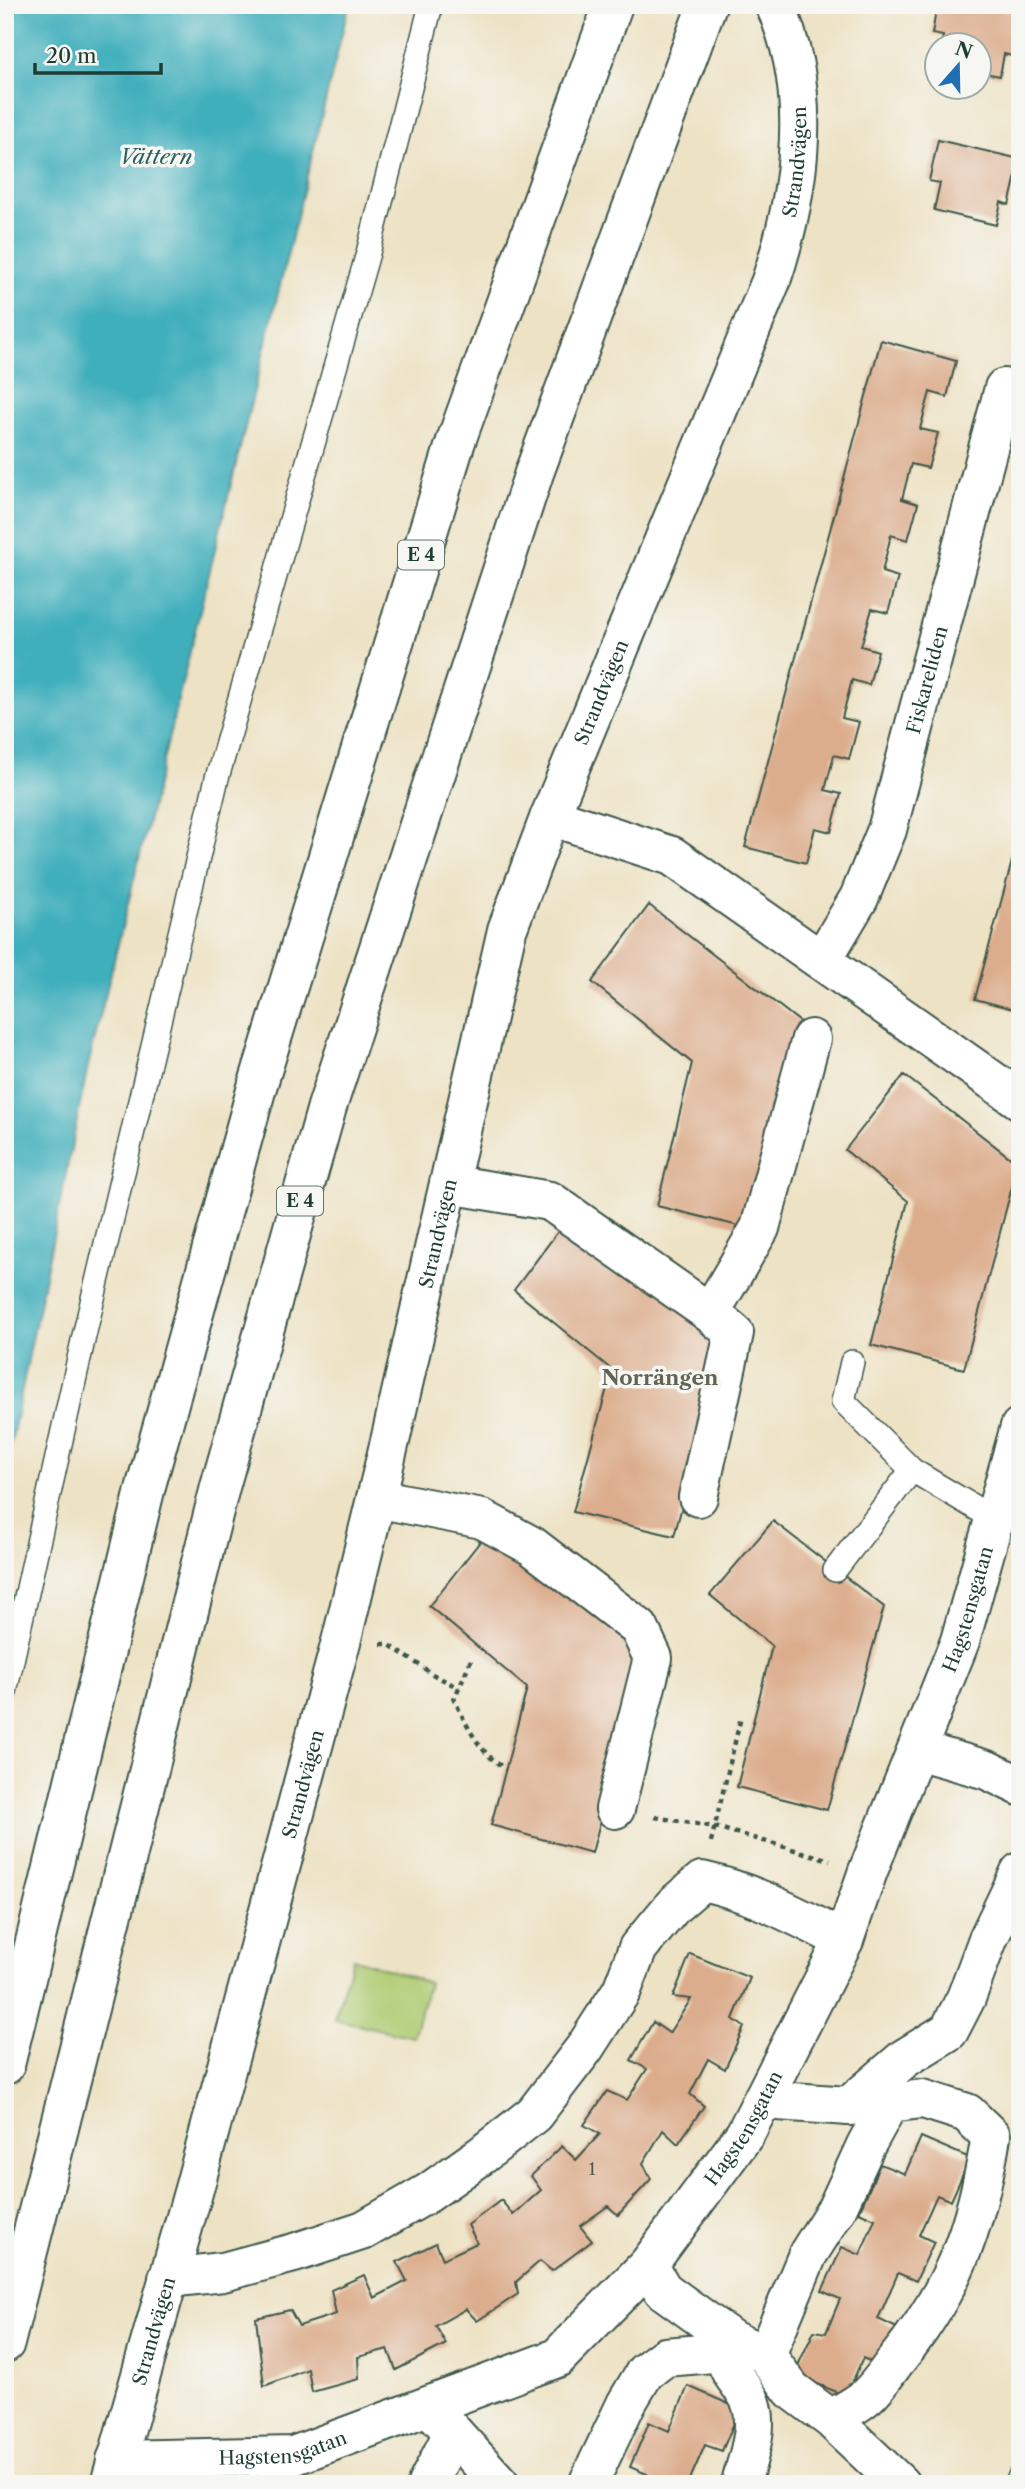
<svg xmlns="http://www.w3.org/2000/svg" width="1025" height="2489" font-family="'Libre Caslon Text',serif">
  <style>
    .green { fill: #aecb71; stroke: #668452; stroke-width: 2 }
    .water { fill: #40afbc; stroke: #307678; stroke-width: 2 }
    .building { fill: #dcad8d }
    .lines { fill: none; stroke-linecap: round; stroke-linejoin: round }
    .lane-casing { stroke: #3e564a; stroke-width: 26 }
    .street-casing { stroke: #3e564a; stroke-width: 42 }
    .secondary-casing { stroke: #3e564a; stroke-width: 42 }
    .highway-casing { stroke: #3e564a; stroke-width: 42 }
    .path { stroke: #3e564a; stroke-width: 4.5; stroke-dasharray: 5 5; stroke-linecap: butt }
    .lane { stroke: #fff; stroke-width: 23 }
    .street { stroke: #fff; stroke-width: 38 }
    .secondary { stroke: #fff; stroke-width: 38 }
    .highway { stroke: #fff; stroke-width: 38 }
    .labels { text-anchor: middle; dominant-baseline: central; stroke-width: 7; stroke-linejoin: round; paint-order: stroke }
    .number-label { font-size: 16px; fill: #4e594a }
    .shield { fill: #f6f6f2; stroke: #60746d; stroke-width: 2 }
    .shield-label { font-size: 18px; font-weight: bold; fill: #1f3d34 }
    .street-label { font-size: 19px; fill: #1f3d34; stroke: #f6f6f2 }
    .water-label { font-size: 21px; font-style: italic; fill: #295f5d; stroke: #f6f6f2 }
    .neighbourhood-label { font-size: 21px; font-weight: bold; fill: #616453; stroke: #f6f6f2 }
  </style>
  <rect width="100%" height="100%" fill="#f6f6f2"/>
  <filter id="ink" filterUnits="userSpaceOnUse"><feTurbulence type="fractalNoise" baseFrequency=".0143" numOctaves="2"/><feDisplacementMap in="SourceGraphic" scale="14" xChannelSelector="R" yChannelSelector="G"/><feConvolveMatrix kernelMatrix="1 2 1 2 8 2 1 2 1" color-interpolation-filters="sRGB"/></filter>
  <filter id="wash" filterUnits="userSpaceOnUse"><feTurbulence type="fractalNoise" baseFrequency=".00686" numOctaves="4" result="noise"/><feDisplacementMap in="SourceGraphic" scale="28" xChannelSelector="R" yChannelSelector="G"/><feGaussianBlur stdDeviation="1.57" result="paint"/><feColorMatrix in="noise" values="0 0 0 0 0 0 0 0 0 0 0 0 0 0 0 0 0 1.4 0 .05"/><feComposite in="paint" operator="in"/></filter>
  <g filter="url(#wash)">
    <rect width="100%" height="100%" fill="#ede2c4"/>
    <path class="green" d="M353 1958 429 1983 413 2037 334 2019Z"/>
    <path class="water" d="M5 5H349L88 1066 5 1472Z"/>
    <g id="blocks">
      <path class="building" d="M937 5H1000L1020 9 1012 56 1004 54 1000 76 979 72V46H941L943 36 932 34Z
        M938 140 1020 159 1009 205 1001 202 996 225 934 210 940 183 929 181Z
        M881 340 956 361 947 397 930 392 920 429 938 433 928 468 911 464 902 499 918 504 908 540 891 535 882 572 898 577 888 613 872 609 861 646 878 651 869 685 852 680 842 718 859 722 849 759 834 755 825 790 841 794 831 832 815 828 806 863 745 847Z
        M1019 835H1020V1011L975 999Z
        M649 905 804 1025 751 1229 657 1206 692 1063 592 982Z
        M904 1075 1018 1164 964 1369 871 1345 908 1201 845 1150Z
        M569 1217 729 1334 674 1536 573 1512 612 1370 514 1290Z
        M773 1521 884 1607 827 1810 737 1787 772 1646 710 1595Z
        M487 1533 645 1649 592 1853 491 1825 527 1688 429 1606Z
        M690 1954 750 1978 733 2019 744 2027 725 2069 708 2059 690 2094 704 2106 678 2144 663 2130 643 2163 651 2179 618 2215 608 2206 580 2226 592 2241 552 2271 540 2261 516 2282 518 2294 477 2321 466 2309 436 2326 446 2344 396 2370 388 2349 358 2357 359 2379 312 2392 308 2369 264 2386 256 2318 290 2310 299 2326 336 2314 331 2290 364 2275 374 2298 407 2281 397 2262 436 2243 443 2259 477 2243 468 2225 501 2200 513 2215 541 2190 531 2176 562 2146 576 2160 600 2134 584 2125 607 2091 627 2100 647 2069 631 2060 653 2022 669 2033 691 1999 673 1997Z
        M921 2137 970 2158 951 2201 937 2195 919 2235 934 2242 916 2281 898 2273 878 2319 897 2328 880 2366 863 2358 846 2396 794 2374 814 2331 826 2333 840 2299 822 2291 842 2247 860 2255 875 2219 859 2212 880 2164 905 2174Z
        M688 2386 740 2409 722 2451 705 2445 688 2484H643L647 2474 630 2467 649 2422 669 2431Z"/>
    </g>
  </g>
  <g filter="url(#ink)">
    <use href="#blocks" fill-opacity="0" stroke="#3e564a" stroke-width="2"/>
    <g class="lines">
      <defs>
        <path id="lane" d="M852 1362 843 1401 912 1470 994 1519
          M835 1570 912 1470
          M5 1692 84 1336 217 778 368 253 431 5
          M1017 2484 1020 2476"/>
        <g id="street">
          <path d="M550 816 672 856 1020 1100"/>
          <path id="s1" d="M822 960 859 898 887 830 1004 388"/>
          <path d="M449 1184 550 1201 710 1313 734 1333 698 1497"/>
          <path d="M710 1313 760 1228 811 1039"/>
          <path d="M376 1498 482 1519 532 1546 639 1628 653 1658 615 1809"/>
          <path d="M917 1750 987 1770 1020 1786"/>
          <path d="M763 2100 849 2106 873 2104"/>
          <path d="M849 2106 905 2058 949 2031 966 1998 988 1939 1020 1872"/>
          <path d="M648 2265 663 2290 732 2340 754 2350"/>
          <path d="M168 2278 223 2272 294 2253 364 2230 428 2193 482 2155 534 2114 584 2049 622 1990 638 1948 674 1905 702 1881C753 1892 798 1917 844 1940"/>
          <path d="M732 2340C716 2372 742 2378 751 2403 760 2428 747 2459 741 2484"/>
          <path d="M429 2406 500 2484"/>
          <path d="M831 2419C843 2412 857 2405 867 2396 877 2387 886 2374 894 2363 954 2290 976 2228 991 2136L967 2113 923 2099 889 2103 866 2145 837 2208 808 2254 766 2355 792 2390 831 2419 900 2484"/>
          <path id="s2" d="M116 2460 293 2456 557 2358 648 2265 745 2134 844 1940 868 1871 960 1641 1020 1427"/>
          <path d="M427 2484 453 2433"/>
          <path d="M588 2484 626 2404 645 2372 665 2357 726 2352"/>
        </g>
        <g id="secondary">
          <path id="s3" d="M110 2484 194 2189 342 1638 391 1437 507 930 550 816 771 281C800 193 815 93 775 5"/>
        </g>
        <path id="highway" d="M5 2065 147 1482 257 1087 456 441 613 5
          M5 2343 220 1487 327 1107 534 473 707 5"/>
      </defs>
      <use href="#lane" class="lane-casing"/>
      <use href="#street" class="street-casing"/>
      <use href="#secondary" class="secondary-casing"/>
      <use href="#highway" class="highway-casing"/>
      <path class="path" d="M381 1644H388L434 1675 459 1688
        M471 1660 454 1699C467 1726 479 1753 506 1769
        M655 1817 715 1827 830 1860
        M711 1842 741 1717"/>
      <use href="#lane" class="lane"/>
      <use href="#street" class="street"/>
      <use href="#secondary" class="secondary"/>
      <use href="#highway" class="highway"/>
    </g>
  </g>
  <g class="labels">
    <g class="number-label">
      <text x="592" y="2169">1</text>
    </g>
    <g class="shield">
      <rect x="398" y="540.5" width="46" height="29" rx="5"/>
      <rect x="277" y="1186.5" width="46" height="29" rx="5"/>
    </g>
    <g class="shield-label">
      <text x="421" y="555">E 4</text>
      <text x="300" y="1201">E 4</text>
    </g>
    <g class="street-label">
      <text stroke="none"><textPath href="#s3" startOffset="2427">Strandvägen</textPath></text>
      <text stroke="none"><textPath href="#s1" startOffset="301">Fiskareliden</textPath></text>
      <text stroke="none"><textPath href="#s3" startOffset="1860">Strandvägen</textPath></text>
      <text stroke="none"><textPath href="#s3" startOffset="1293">Strandvägen</textPath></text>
      <text stroke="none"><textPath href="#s2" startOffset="1323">Hagstensgatan</textPath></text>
      <text stroke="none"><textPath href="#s3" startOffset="726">Strandvägen</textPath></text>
      <text stroke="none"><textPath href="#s2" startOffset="756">Hagstensgatan</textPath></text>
      <text stroke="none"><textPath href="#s3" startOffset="159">Strandvägen</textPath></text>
      <text stroke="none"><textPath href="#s2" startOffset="168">Hagstensgatan</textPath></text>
    </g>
    <g class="water-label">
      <text x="156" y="156">Vättern</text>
    </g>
    <g class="neighbourhood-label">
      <text x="660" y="1377">Norrängen</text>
    </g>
  </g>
  <rect width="1025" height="2489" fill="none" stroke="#f6f6f2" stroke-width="28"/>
  <g transform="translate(958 66) rotate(20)"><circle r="33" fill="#f6f6f2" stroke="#a0aca6" stroke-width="2"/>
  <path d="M0-5L12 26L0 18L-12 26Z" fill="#1f6fb2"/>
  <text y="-10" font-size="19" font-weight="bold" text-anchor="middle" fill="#1f3d34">N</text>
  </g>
  <path d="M35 63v10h126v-10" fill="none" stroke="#1f3d34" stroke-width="3.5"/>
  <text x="46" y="63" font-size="21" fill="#1f3d34" stroke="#f6f6f2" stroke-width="5" paint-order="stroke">20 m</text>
</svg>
